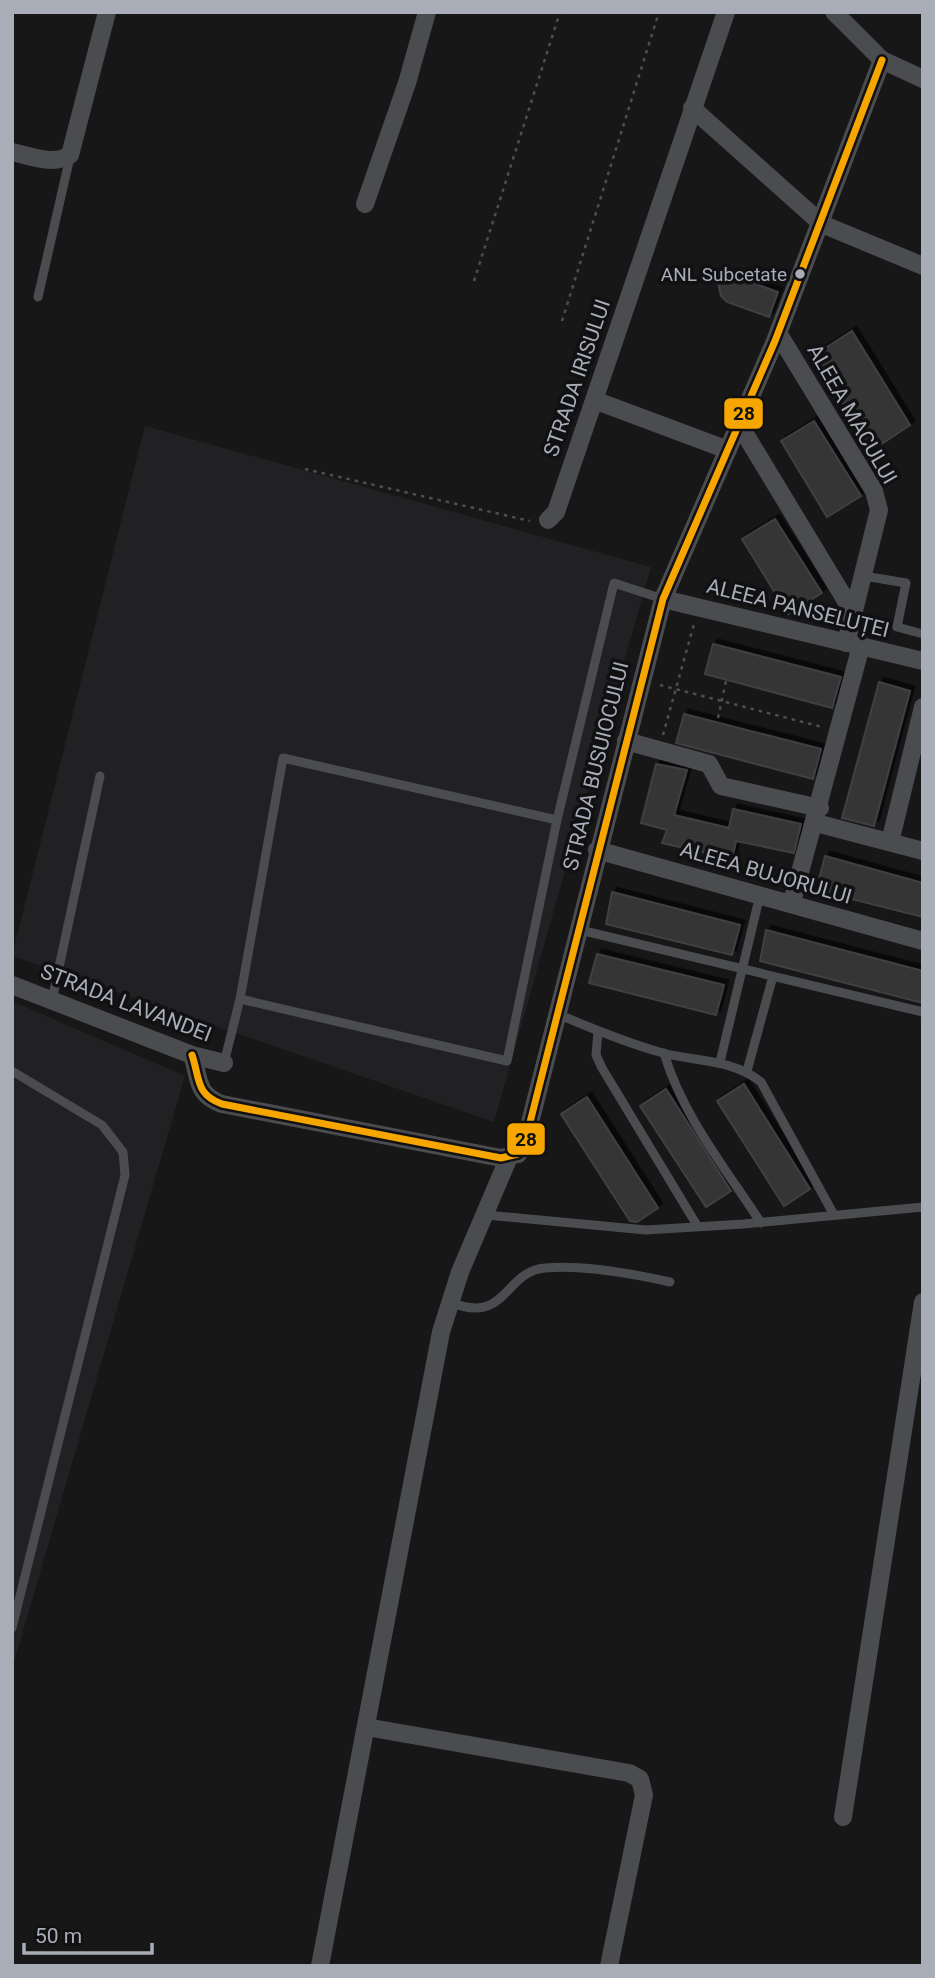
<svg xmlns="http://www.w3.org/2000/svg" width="935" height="1978" font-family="Roboto,sans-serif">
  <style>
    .built { fill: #212123 }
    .building { fill: #353536; stroke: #3f4043; stroke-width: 2; filter: url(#shadow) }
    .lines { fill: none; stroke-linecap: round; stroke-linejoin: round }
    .path { stroke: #4d4e52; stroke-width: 2.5; stroke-dasharray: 3.5 5; stroke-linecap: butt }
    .service { stroke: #4b4c50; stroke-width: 9 }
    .minor { stroke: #4b4c50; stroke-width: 18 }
    .bus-1-casing { stroke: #111113; stroke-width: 12 }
    .bus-1 { stroke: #f7a600; stroke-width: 7 }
    .bus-dot { fill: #a8adb8; stroke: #111113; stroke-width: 2.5 }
    .labels { text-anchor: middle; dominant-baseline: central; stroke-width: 7; stroke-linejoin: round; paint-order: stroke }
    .bus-label { font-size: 19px; fill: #a8adb8; stroke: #111113; text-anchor: end }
    .street-label { font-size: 21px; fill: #a8adb8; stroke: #111113 }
    .line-badge { stroke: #111113; stroke-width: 2.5 }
    .pale-badge-label { font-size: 19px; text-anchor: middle; font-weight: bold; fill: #111 }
  </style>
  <defs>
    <filter id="shadow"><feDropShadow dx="4.5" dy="-4.5" stdDeviation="0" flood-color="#0009"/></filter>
  </defs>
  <rect width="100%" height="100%" fill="#171717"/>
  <path class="built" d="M145 426 651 567 494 1122 12 956Z
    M12 1001 185 1076 12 1669Z"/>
  <path class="building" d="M728 274 778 292 769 317 727 302 721 296 718 283Z
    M852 331 910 425 871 451 815 355Z
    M814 421 861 496 827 517 781 441Z
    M775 519 822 593 788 614 742 539Z
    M713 644 841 677 832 708 705 674Z
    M879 682 910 691 874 826 842 818Z
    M684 714 821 749 813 779 676 743Z
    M656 764 687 770 674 815 729 828 733 809 801 824 794 853 736 841 732 859 662 843 667 830 641 823Z
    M825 856 923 883V917L816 890Z
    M612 892 740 925 732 955 606 924Z
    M766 930 923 971V1003L760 961Z
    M597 954 724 985 716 1015 589 983Z
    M744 1084 810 1189 784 1206 717 1101Z
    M666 1089 731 1191 706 1207 640 1106Z
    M587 1097 658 1208 637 1222 630 1221 561 1114Z"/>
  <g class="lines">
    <path class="path" d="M474 281 560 12
      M562 321 659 12
      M305 469 530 521
      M660 685 822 727
      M718 718 726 681
      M663 735 694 624"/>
    <path class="service" d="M38 297 70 157
      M864 576 906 583 897 627 923 634
      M580 930 923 1012
      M240 999 507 1061 557 820
      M52 1000 100 776
      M560 1015C593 1029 627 1043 663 1053 697 1062 732 1059 761 1082L834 1215
      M598 1031 596 1055 602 1068 698 1227
      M664 1053C682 1115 726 1169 761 1223
      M720 1062 760 895
      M224 1063 240 999 283 758 557 820 614 583 663 599
      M12 1071 102 1125 123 1152 125 1175 12 1628
      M747 1071 773 976
      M486 1215 646 1230 744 1224 923 1207
      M450 1302C507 1326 504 1271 545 1268 581 1265 634 1274 670 1282"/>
    <path class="minor" d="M834 12 882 60 923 79
      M692 108 822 224 923 266
      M12 152C31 156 53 166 70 155L107 12
      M365 204 407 83 427 12
      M778 333 874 491 879 510 846 643
      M594 400 728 450
      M739 424 854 614
      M548 520 556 512 726 12
      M663 599 923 661
      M626 741 709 764 721 786 820 808
      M816 823 923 851
      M890 842 923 707
      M597 850 923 941
      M792 902 861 646
      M12 985 192 1055 224 1063
      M192 1055C200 1078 195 1094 222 1104L501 1158 518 1154 524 1146 663 599 775 341 882 60
      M366 1727 629 1773 640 1779 644 1795 609 1966
      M843 1817 923 1302
      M320 1966 441 1332 460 1272 509 1157"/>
    <defs>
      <path id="bus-1" d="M192 1055C200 1078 195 1094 222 1104L501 1158 518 1154 524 1146 663 599 775 341 882 60"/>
    </defs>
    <use href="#bus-1" class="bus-1-casing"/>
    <use href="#bus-1" class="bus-1"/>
  </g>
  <circle class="bus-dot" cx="800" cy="274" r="6"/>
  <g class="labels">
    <g class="bus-label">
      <text x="787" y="274">ANL Subcetate</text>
    </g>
    <g class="street-label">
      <text transform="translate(577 378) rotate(-71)">STRADA IRISULUI</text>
      <text transform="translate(852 414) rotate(60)">ALEEA MACULUI</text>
      <text transform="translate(798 608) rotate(14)">ALEEA PANSELUȚEI</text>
      <text transform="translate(596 766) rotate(-76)">STRADA BUSUIOCULUI</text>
      <text transform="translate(766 873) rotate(16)">ALEEA BUJORULUI</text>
      <text transform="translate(126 1003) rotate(21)">STRADA LAVANDEI</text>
    </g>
  </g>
  <g class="line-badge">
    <rect x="723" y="397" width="41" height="33" rx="7" fill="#f7a600"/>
    <rect x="506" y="1122" width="40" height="34" rx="7" fill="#f7a600"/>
  </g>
  <g class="pale-badge-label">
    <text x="744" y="420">28</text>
    <text x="526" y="1146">28</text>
  </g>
  <rect width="935" height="1978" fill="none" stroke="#a8adb8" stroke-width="28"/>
  <path d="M24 1943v10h128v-10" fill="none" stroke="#a8adb8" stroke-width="3.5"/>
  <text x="35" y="1943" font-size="21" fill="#a8adb8" stroke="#111113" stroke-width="5" paint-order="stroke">50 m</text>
</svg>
